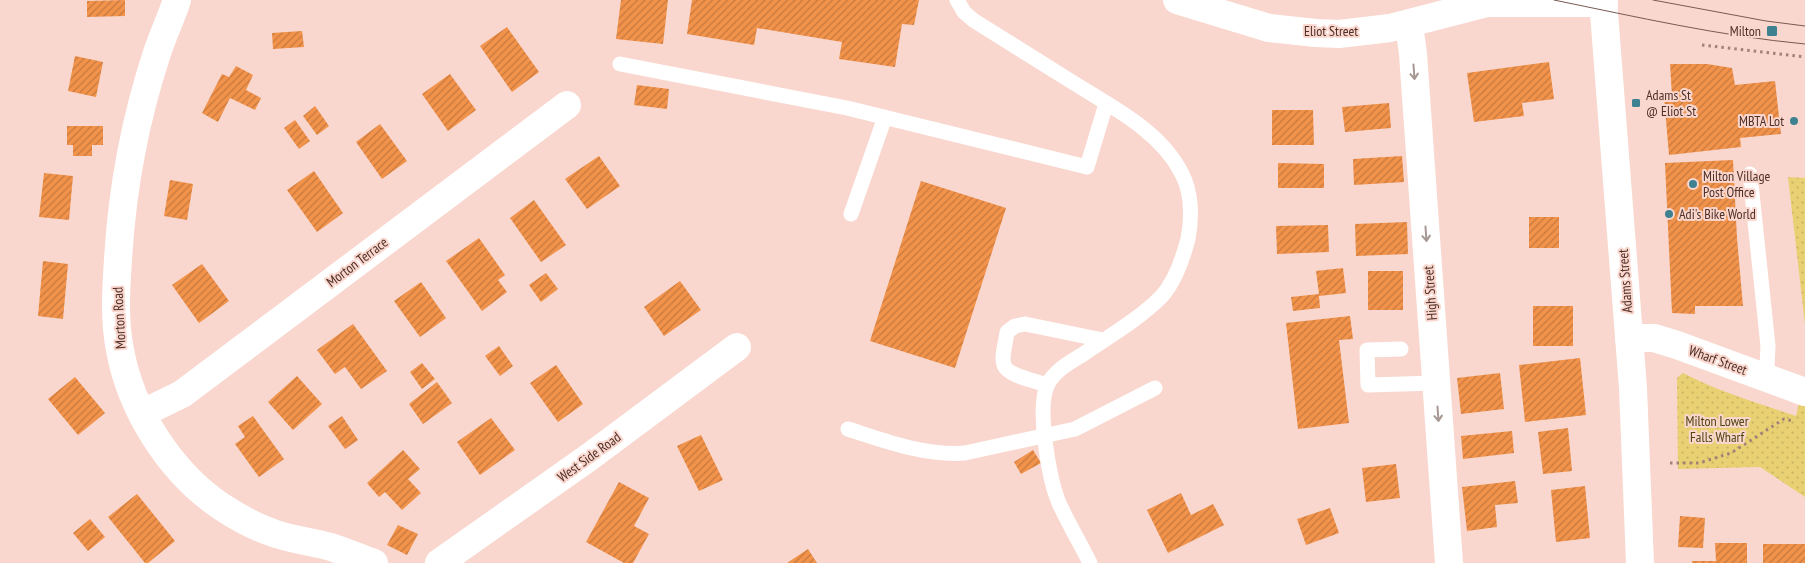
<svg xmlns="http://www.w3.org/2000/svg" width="1805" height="563" font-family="'PT Sans Narrow',sans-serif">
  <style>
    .park { fill: url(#park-dots) }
    .building { fill: url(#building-hatch) }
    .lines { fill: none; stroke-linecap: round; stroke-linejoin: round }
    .path { stroke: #a28178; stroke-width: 3; stroke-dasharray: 2.5 4; stroke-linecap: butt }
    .service { stroke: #fff; stroke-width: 15 }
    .minor { stroke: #fff; stroke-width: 28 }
    .tertiary { stroke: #fff; stroke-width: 28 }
    .primary { stroke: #fff; stroke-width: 28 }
    .tram { stroke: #795950; stroke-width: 1 }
    .oneway { stroke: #a79792 }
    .poi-dot { fill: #3e8191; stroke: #f9d7ce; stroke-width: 2 }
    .labels { text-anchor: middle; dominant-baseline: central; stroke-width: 4; stroke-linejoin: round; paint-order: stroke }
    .street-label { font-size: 14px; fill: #4f2f26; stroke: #f9d7ce }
    .poi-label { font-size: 14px; fill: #4f2f26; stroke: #f9d7ce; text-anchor: start }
    .park-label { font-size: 14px; fill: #4f4310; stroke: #f9d7ce }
  </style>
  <defs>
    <pattern id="park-dots" width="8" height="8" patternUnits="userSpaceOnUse" patternTransform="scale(1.25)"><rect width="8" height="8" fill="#e8d073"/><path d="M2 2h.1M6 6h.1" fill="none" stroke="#c9b363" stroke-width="1.8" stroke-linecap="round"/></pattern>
    <pattern id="building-hatch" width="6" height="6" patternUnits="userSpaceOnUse" patternTransform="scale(1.25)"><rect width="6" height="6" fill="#f2934b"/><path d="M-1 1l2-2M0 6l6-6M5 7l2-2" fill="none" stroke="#c6783e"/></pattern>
  </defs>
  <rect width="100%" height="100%" fill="#f9d7ce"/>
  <path class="park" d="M1788 177 1805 178V324Z
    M1683 373C1719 392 1758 403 1796 416L1805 376V497L1760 467 1678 469 1677 378Z"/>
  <path class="building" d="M125 0V16L87 17V1Z
    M621 0H668L663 44 616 39Z
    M692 0H919L914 25 902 24 895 67 839 59 842 42 757 28 754 45 687 34Z
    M507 27 539 72 512 92 480 46Z
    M302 31 304 47 273 49 272 33Z
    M75 56 103 62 96 97 68 91Z
    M1549 62 1554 99 1522 103 1524 116 1474 122 1467 73Z
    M1670 64H1707L1732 68 1735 85 1775 81 1781 134 1740 138 1741 147 1669 155 1664 97 1672 96Z
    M236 66 253 75 246 90 261 98 255 110 230 98 218 122 202 113 222 74 229 77Z
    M450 74 476 110 448 131 422 94Z
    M637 85 669 89 667 109 634 105Z
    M1389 103 1391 128 1345 132 1342 107Z
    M315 106 329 126 317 135 303 116Z
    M1272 110H1313L1314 145H1272Z
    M295 120 310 141 299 149 284 128Z
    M380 124 407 161 382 179 356 142Z
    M67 126H103V145H92V156H73V145H67Z
    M599 156 620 186 587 209 565 179Z
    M1402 156 1404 182 1354 185 1353 159Z
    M1733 160 1737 238 1743 306H1695V314L1672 313 1665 163Z
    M1278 163 1324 164V188H1278Z
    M314 171 343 213 317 232 287 190Z
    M44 173 73 176 69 220 39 217Z
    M170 180 193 184 187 220 164 216Z
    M921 181 1006 208 955 368 870 341Z
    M534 200 566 245 541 262 510 218Z
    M1529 217H1559V248H1529Z
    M1407 222 1408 254 1356 256 1355 224Z
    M1328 225 1329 252 1277 254 1276 226Z
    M479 238 505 275 498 280 507 292 482 311 446 261Z
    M43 261 68 264 63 319 38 316Z
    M202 264 229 301 199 323 172 285Z
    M1343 268 1346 293 1319 296 1320 308 1293 311 1291 297 1319 294 1316 271Z
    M1368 271H1403V310H1368Z
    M546 273 558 289 541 302 529 285Z
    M680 281 701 310 664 336 644 307Z
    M421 282 446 318 420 337 394 301Z
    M1533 306H1573V346H1533Z
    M1350 316 1353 339 1339 340 1349 423 1298 429 1286 323Z
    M353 324 387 371 361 389 345 367 335 374 317 350Z
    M499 346 513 366 500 376 485 356Z
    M1580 358 1586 415 1525 422 1519 365Z
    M422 363 435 379 422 389 410 372Z
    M556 365 583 404 558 422 530 383Z
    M1500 373 1504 409 1461 414 1457 378Z
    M297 376 322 404 293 430 268 402Z
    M75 377 105 413 78 435 48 399Z
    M437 382 452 403 423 424 409 404Z
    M253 416 284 459 259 477 235 444 245 437 238 426Z
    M342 416 358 440 345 449 328 426Z
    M491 418 515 450 480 475 457 442Z
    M1568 428 1572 471 1543 474 1538 432Z
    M1512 431 1514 453 1463 459 1461 436Z
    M701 435 723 480 699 491 677 446Z
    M403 450 420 469 408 479 421 493 402 510 385 492 379 497 367 483Z
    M1033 450 1041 463 1021 474 1014 462Z
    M1396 464 1400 498 1366 502 1362 468Z
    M1515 481 1518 503 1495 505 1497 527 1467 531 1462 487Z
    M619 482 649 498 634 526 649 534 633 563H624L586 542Z
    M1585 486 1590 538 1556 542 1551 490Z
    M1181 493 1191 515 1213 504 1224 525 1168 553 1147 510Z
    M137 494 175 541 148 563H145L108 517Z
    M1330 508 1339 533 1306 545 1297 519Z
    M1680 516 1705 518 1703 548 1678 547Z
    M90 519 105 537 88 551 73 533Z
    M398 525 418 534 407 555 387 545Z
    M1715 543H1747V563H1692V561H1716Z
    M1763 544H1805V563H1763Z
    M808 549 817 563H787Z"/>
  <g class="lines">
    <path class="path" d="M1702 45 1805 57
      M1670 463H1699L1731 453 1784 419 1793 421"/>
    <path class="service" d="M957 0 964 12 973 20C1005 40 1037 60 1069 80 1108 105 1159 129 1181 172 1192 192 1192 218 1188 239 1183 258 1175 282 1161 297 1139 319 1111 335 1085 353 1072 361 1055 370 1048 384 1036 405 1049 480 1059 503 1068 523 1080 543 1090 563
      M620 64 847 108 1087 167 1106 104
      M1750 174 1768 346 1767 367 1765 378
      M851 214 885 117
      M1401 349 1367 350 1368 385 1436 383
      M1047 385C1036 381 1008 376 1004 365 1001 356 1006 342 1007 332L1015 326 1025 324 1103 340
      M848 429C886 441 924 456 965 453L1075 429 1155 388"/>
    <path class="minor" d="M177 0C171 18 163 35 157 53 135 120 122 189 118 260 116 290 114 320 120 350 131 411 171 473 222 507 239 518 257 528 276 534 294 540 313 542 331 547 346 552 360 558 374 563
      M1409 24 1413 54 1449 563
      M1629 338H1654L1677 345 1805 392
      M143 413 182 394 567 105
      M439 563 588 458 737 347"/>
    <path class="tertiary" d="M1177 0 1269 28 1316 33 1339 34 1390 28 1487 3H1604"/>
    <path class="primary" d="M1603 0 1633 388 1640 563"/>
    <path class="tram" d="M1554 0C1637 17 1720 36 1805 44
      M1653 0 1766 21 1805 26"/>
  </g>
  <defs><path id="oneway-shaft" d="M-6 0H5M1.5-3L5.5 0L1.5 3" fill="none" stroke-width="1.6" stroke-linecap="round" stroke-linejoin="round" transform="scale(1.25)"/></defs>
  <g class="oneway">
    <use href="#oneway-shaft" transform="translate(1414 72) rotate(86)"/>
    <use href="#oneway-shaft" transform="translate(1426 234) rotate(86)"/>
    <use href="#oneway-shaft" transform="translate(1438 414) rotate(86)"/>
  </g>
  <g class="poi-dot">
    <rect x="1766" y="25" width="12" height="12" rx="2.5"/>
    <rect x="1631" y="98" width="10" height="10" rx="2.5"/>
    <circle cx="1794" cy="121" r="5"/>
    <circle cx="1693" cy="184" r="5"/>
    <circle cx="1669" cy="214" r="5"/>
  </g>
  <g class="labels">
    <g class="street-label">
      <text x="1331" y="31">Eliot Street</text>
      <text transform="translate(357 262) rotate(-37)">Morton Terrace</text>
      <text transform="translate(1625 281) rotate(-94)">Adams Street</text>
      <text transform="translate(1430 293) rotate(-94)">High Street</text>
      <text transform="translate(119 318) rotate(-93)">Morton Road</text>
      <text transform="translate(1718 360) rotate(20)">Wharf Street</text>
      <text transform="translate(589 457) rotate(-36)">West Side Road</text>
    </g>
    <g class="poi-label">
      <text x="1761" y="31" text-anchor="end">Milton</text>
      <text x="1646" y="95">Adams St<tspan x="1646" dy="16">@ Eliot St</tspan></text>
      <text x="1784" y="121" text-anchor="end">MBTA Lot</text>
      <text x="1703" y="176">Milton Village<tspan x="1703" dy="16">Post Office</tspan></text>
      <text x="1679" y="214">Adi's Bike World</text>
    </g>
    <g class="park-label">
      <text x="1717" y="421">Milton Lower<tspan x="1717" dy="16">Falls Wharf</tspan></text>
    </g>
  </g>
</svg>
